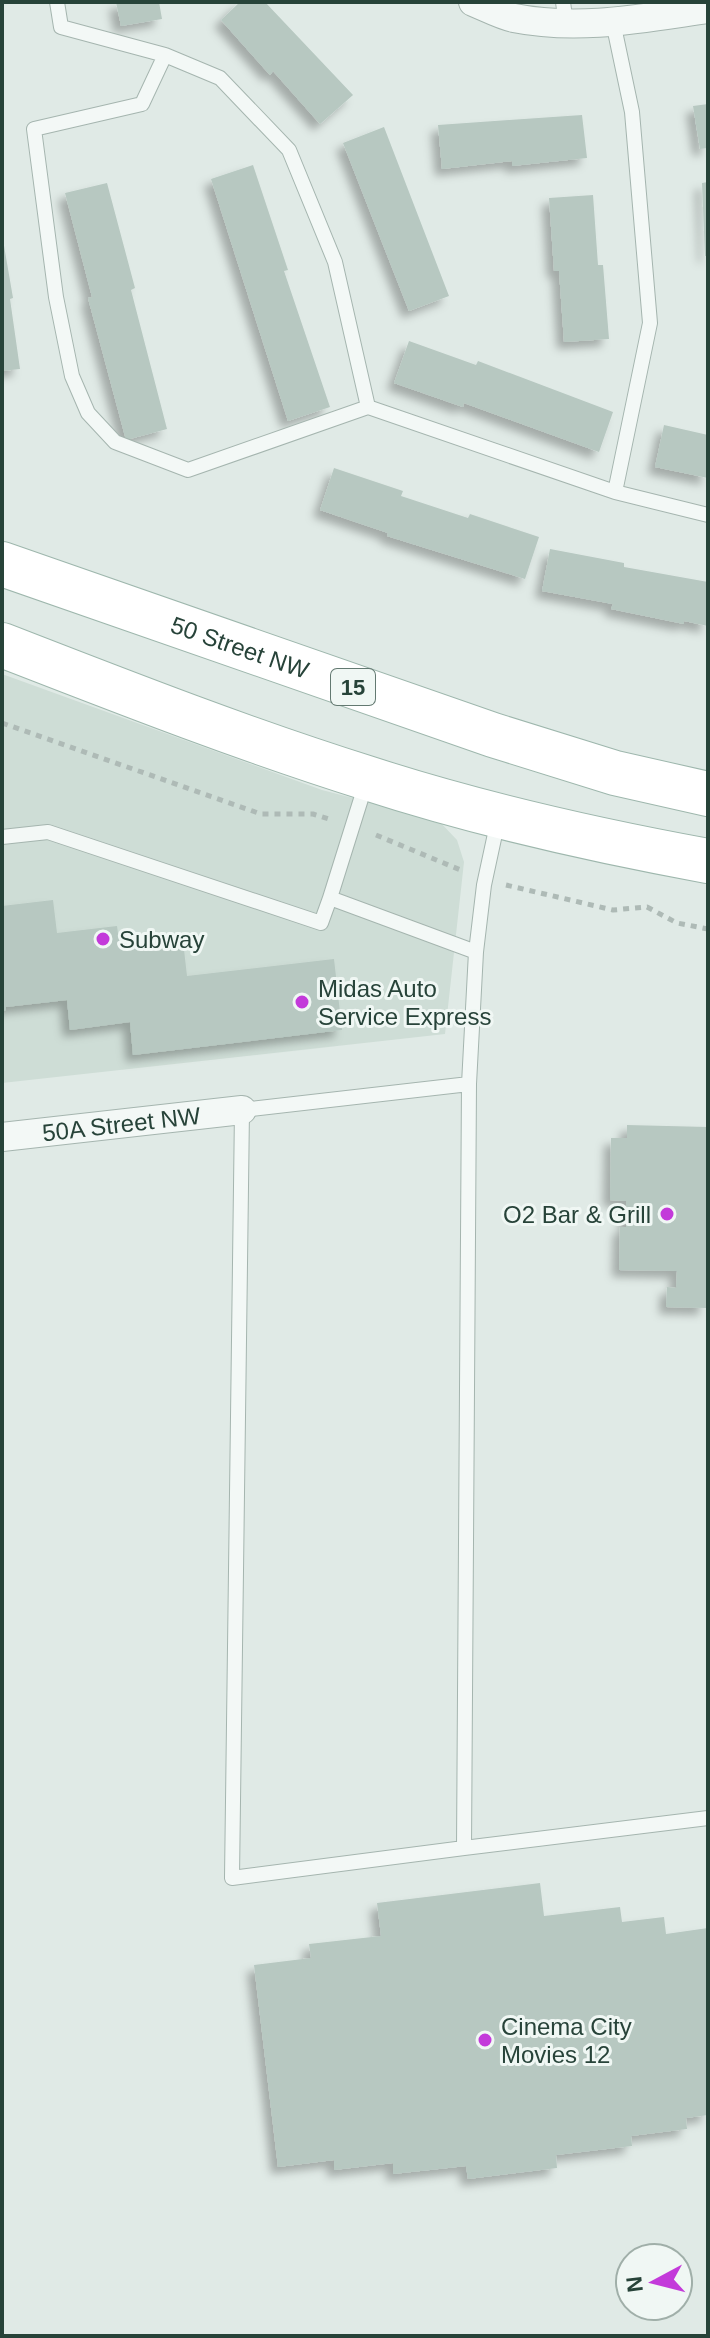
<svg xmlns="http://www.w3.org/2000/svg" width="710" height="2338" font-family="Arial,sans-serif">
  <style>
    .built { fill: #ceddd6 }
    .building { fill: #b7c8c1; filter: url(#shadow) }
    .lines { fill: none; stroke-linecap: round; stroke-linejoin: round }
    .service-casing { stroke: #a5b5af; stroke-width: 16 }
    .minor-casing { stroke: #a5b5af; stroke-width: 30 }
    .primary-casing { stroke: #9eb7ad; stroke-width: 46 }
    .path { stroke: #aebab6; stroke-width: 5; stroke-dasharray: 6 6; stroke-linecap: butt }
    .service { stroke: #f3f8f6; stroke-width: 14 }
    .minor { stroke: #f3f8f6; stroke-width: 28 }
    .primary { stroke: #fff; stroke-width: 44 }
    .poi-dot { fill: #c33ada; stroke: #f0f7f4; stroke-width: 3 }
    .labels { text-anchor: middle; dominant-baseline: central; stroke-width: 6; stroke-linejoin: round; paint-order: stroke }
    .shield { fill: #f0f7f4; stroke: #637971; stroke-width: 2 }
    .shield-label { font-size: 22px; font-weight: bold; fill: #274339 }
    .street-label { font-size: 24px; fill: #274339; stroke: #f0f7f4 }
    .poi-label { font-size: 24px; fill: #274339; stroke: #f0f7f4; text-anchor: start }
  </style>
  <defs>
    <filter id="shadow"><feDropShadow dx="-7" dy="7" stdDeviation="4" flood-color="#0004"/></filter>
  </defs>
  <rect width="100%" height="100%" fill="#e0eae6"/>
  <path class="built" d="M2 674 322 790 438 820 457 840 464 862 445 1034 2 1083Z"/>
  <path class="building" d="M116 2H159L162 19 121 26Z
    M240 2H265L353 95 320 124 273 71 270 75 221 20Z
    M708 104V148L700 149 693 106Z
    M582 115 587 158 512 166V161L442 169 438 125Z
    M384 127 449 296 409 311 343 143Z
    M253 165 288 270 284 271 330 407 288 421 211 179Z
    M708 182V256H705L702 183Z
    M107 183 135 288 131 290 167 429 126 440 88 298 92 297 65 193Z
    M593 195 598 265H603L609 339 564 342 559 271H554L549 198Z
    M2 234 13 298 10 299 20 369 2 371Z
    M409 341 476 365 478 361 613 412 599 452 464 403 463 407 394 383Z
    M664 425 708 435V478L655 467Z
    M334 468 403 491 401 496 468 518 470 514 539 537 525 579 387 536 388 533 320 510Z
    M550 549 624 563V567L708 582V626L684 621V624L611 609 613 604 542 591Z
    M53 900 57 933 117 926 120 948 183 941 187 976 334 959 342 1030 133 1055 130 1022 70 1030 67 1000 6 1007V1010L2 1011V906Z
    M627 1125 708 1127 706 1308 666 1307 667 1287 676 1288 677 1271 619 1270 620 1227H626V1201L610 1200 611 1138H627Z
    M540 1883 544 1916 620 1907 622 1922 664 1917 666 1934 708 1928V2115L686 2118 687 2129 631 2136 632 2146 556 2155 557 2168 468 2179 466 2166 393 2174V2163L334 2170V2160L278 2167 254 1965 311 1958 309 1944 381 1936 377 1903Z"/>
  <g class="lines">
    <defs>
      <path id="service" d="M57 2 61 27 165 55 220 78 289 150 335 262 368 407 615 492 708 515
        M563 2 566 24
        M613 22 632 112 650 323 615 492
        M165 55 142 104 34 129 56 297 72 376 88 413 115 442 188 470 368 407
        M366 783 330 898 476 952
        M498 820 484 885 476 952 469 1084 464 1848 708 1818
        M2 837 48 832 321 923 330 898
        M464 1848 232 1878 242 1110 469 1084"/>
      <g id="minor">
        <path d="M473 2C486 7 500 15 514 18 579 31 644 18 708 9"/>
        <path id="s1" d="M2 1137 242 1110"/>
      </g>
      <g id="primary">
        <path id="s2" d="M2 564 493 735 615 773 708 794"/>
        <path d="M2 645C123 692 243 739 367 778 478 814 593 840 708 861"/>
      </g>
    </defs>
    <use href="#service" class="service-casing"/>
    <use href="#minor" class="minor-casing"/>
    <use href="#primary" class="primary-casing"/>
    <path class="path" d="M2 723 261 814H313L329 819
      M376 835 463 871
      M506 885 613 910 647 907 677 923 708 929"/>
    <use href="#service" class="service"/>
    <use href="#minor" class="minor"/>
    <use href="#primary" class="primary"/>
  </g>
  <g class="poi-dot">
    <circle cx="103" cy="939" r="8"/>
    <circle cx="302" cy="1002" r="8"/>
    <circle cx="667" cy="1214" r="8"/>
    <circle cx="485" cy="2040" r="8"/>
  </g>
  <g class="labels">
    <rect class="shield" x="331" y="669" width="44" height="36" rx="6"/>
    <g class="shield-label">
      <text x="353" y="687">15</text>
    </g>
    <g class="street-label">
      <text stroke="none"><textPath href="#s2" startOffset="252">50 Street NW</textPath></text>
      <text stroke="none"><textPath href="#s1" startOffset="120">50A Street NW</textPath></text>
    </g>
    <g class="poi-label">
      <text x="119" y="939">Subway</text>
      <text x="318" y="988">Midas Auto<tspan x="318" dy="28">Service Express</tspan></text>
      <text x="651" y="1214" text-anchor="end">O2 Bar &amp; Grill</text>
      <text x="501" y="2026">Cinema City<tspan x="501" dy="28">Movies 12</tspan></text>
    </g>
  </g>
  <rect width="710" height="2338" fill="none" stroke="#274339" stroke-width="8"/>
  <g transform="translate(654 2282) rotate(263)"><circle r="38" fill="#f0f7f4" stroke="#a0afa9" stroke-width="2"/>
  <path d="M0-6L14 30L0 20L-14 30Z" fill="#c33ada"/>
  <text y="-12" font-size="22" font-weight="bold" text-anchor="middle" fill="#274339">N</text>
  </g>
</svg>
